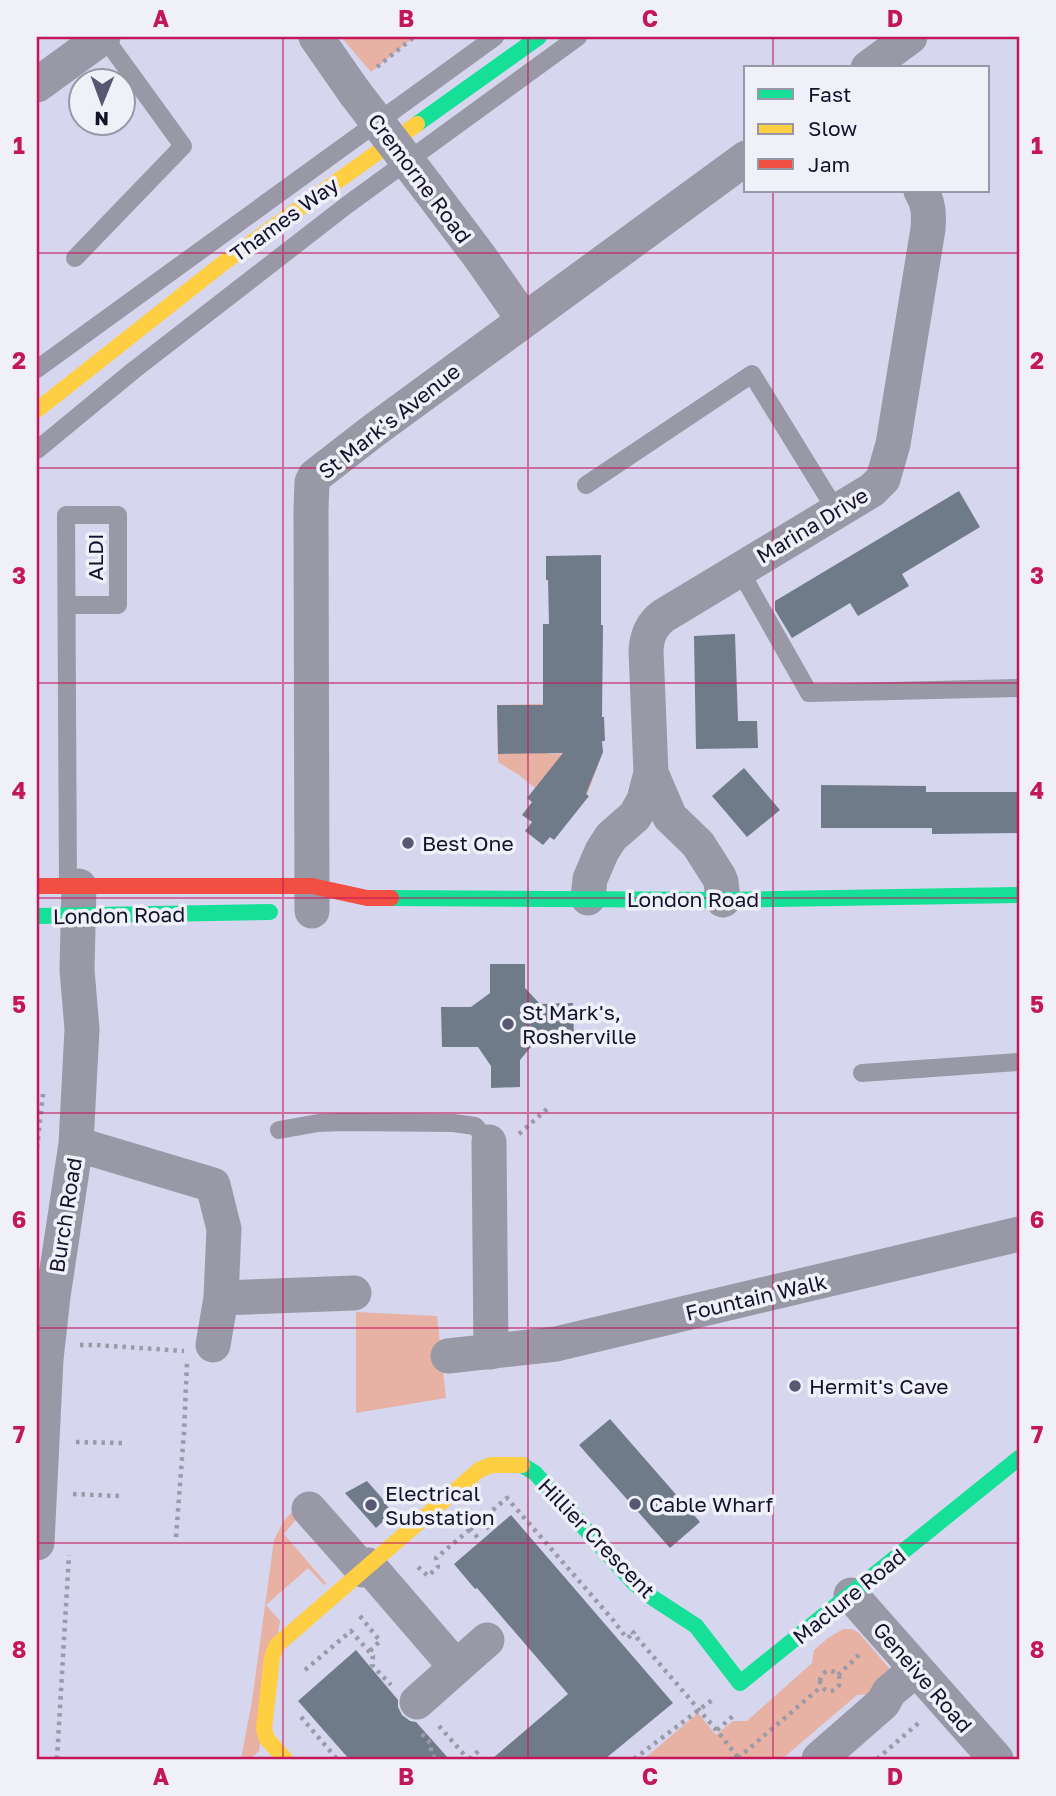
<svg xmlns="http://www.w3.org/2000/svg" width="1056" height="1796" font-family="'Golos Text',sans-serif">
  <style>
    .green { fill: #e7b2a4 }
    .building { fill: #6f7b89 }
    .lines { fill: none; stroke-linecap: round; stroke-linejoin: round }
    .path { stroke: #9a9aa8; stroke-width: 4.5; stroke-dasharray: 3.5 5; stroke-linecap: butt }
    .lane { stroke: #9998a6; stroke-width: 18 }
    .street { stroke: #9998a6; stroke-width: 35 }
    .fast { stroke: #16e098; stroke-width: 16 }
    .slow { stroke: #ffcf43; stroke-width: 16 }
    .jam { stroke: #f24e42; stroke-width: 16 }
    .street-bridge { stroke: #9998a6; stroke-width: 35 }
    .grid { fill: none; stroke: #c2185b; stroke-width: 2; stroke-opacity: 0.55 }
    .poi-dot { fill: #595771; stroke: #f0f0f8; stroke-width: 2.5 }
    .labels { text-anchor: middle; dominant-baseline: central; stroke-width: 7; stroke-linejoin: round; paint-order: stroke }
    .street-label { font-size: 21px; fill: #15122d; stroke: #f0f0f8 }
    .poi-label { font-size: 21px; fill: #15122d; stroke: #f0f0f8; text-anchor: start }
    .neatline { fill: none; stroke: #c2185b; stroke-width: 2.5 }
    .grid-label { font-size: 23px; text-anchor: middle; font-weight: bold; fill: #c2185b }
  </style>
  <rect width="100%" height="100%" fill="#d6d6ee"/>
  <path class="green" d="M341 37H414L371 72Z
    M602 702V705L548 731 549 754 603 752 587 795 556 770 543 778 535 788 519 775 498 762 497 705Z
    M356 1312 437 1316 446 1398 356 1413Z
    M293 1511 298 1517 284 1534 326 1583 324 1585 308 1568 266 1605 280 1621 259 1751 250 1759H241L252 1701 274 1540 283 1522Z
    M843 1629H852L859 1633 894 1674 872 1694 857 1695 782 1759H644L698 1713 716 1735 733 1721H747L812 1663 814 1650 828 1638Z"/>
  <path class="building" d="M959 491 980 527 902 574 909 586 858 616 850 603 792 638 775 610V601Z
    M601 555V625H603L602 717H604L605 741H602L603 752 586 794 589 796 554 840 550 837 543 845 525 831 532 822 522 815 532 802 527 798 563 753 498 754 497 705H543V624H549L548 580H546V556Z
    M735 634 738 721H757L758 748 696 749 694 636Z
    M744 768 780 810 747 837 712 796Z
    M821 785 926 786V792H1019V833L932 834V828H821Z
    M490 964H525V988L540 1004 573 1003 574 1041 535 1042 520 1060V1087L491 1088V1066L478 1047H442L441 1007H471L490 993Z
    M610 1419 700 1522 670 1548 579 1445Z
    M367 1481 381 1497 392 1513 376 1528 345 1493Z
    M511 1515 673 1703 605 1759H492L568 1694 477 1588 475 1589 454 1564Z
    M356 1650 398 1700V1707L402 1715 410 1721 416 1722 449 1759H349L298 1701Z"/>
  <g class="lines">
    <path class="path" d="M377 67 414 37
      M519 1134 547 1109
      M37 1148 43 1094
      M80 1345H96L184 1351
      M76 1442 122 1443
      M73 1494 119 1496
      M481 1520 489 1529
      M470 1528 478 1538
      M176 1537 184 1432 187 1363
      M418 1567 428 1576 438 1567 436 1558 507 1498 613 1620 625 1636 628 1638 633 1633
      M360 1616 380 1641 369 1652
      M635 1631 633 1633 719 1733 739 1759
      M305 1670 351 1631 373 1656 372 1665 391 1685
      M820 1681a10 10 0 1 1 20 0a10 10 0 1 1-20 0Z
      M838 1675 860 1654
      M301 1717 337 1759
      M439 1726 468 1759
      M717 1730 733 1716
      M422 1734 431 1744V1754L436 1759
      M738 1758 822 1686
      M57 1759 69 1555
      M469 1759 481 1749
      M634 1759 712 1700
      M877 1759 922 1720"/>
    <path class="lane" d="M75 258 183 146 104 37
      M37 369 495 37
      M37 450 134 370 347 205 578 37
      M586 485 752 374 837 512
      M739 569 809 693 1017 688
      M67 605H118V515H66L68 886
      M862 1073 1019 1062
      M279 1130 318 1123 343 1122 453 1123 475 1126 489 1142"/>
    <path class="street" d="M316 37 355 93
      M868 68 910 37
      M37 85 103 37
      M428 188 480 257 524 320
      M651 773 670 817 698 844 719 877 721 882 723 900
      M588 898 590 879 602 851 611 837 635 816 644 800 651 773 646 650C647 636 651 625 663 616L872 490 883 479 893 444 928 229C929 215 929 203 921 191
      M312 911 311 510 312 482 315 476 373 431 746 158
      M489 1142 491 1352
      M76 1144 213 1185 224 1229 221 1298 213 1345
      M221 1298 354 1293
      M448 1356 556 1344 1019 1234
      M309 1509 363 1570
      M37 1543 46 1359 53 1296 76 1144 82 1029 77 970 79 886
      M368 1565 456 1667
      M851 1595 996 1759
      M417 1702 487 1640
      M819 1759 883 1703 889 1692 916 1669"/>
    <path class="fast" d="M417 124 539 37
      M391 898 723 900 1019 895
      M37 916 270 912
      M522 1465 535 1473 634 1583 653 1598 696 1626 740 1683 1019 1458"/>
    <path class="slow" d="M37 410 222 264 417 124
      M285 1759 267 1739 264 1729 272 1657 277 1645 479 1470 491 1465H522"/>
    <path class="jam" d="M37 886H312L367 898H391"/>
    <path class="street-bridge" d="M355 93 428 188"/>
  </g>
  <path class="grid" d="M283 37V1759M528 37V1759M773 37V68M773 191V1759M37 253H1019M37 468H1019M37 683H1019M37 898H1019M37 1113H1019M37 1328H1019M37 1543H1019"/>
  <g class="poi-dot">
    <circle cx="408" cy="843" r="7"/>
    <circle cx="508" cy="1024" r="7"/>
    <circle cx="795" cy="1386" r="7"/>
    <circle cx="635" cy="1504" r="7"/>
    <circle cx="371" cy="1505" r="7"/>
  </g>
  <g class="labels">
    <g class="street-label">
      <text transform="translate(420 178) rotate(53)">Cremorne Road</text>
      <text transform="translate(284 219) rotate(-36)">Thames Way</text>
      <text transform="translate(389 421) rotate(-38)">St Mark's Avenue</text>
      <text transform="translate(812 525) rotate(-31)">Marina Drive</text>
      <text transform="translate(95 557) rotate(-90)">ALDI</text>
      <text x="693" y="899">London Road</text>
      <text transform="translate(119 915) rotate(-1)">London Road</text>
      <text transform="translate(65 1215) rotate(-81)">Burch Road</text>
      <text transform="translate(756 1297) rotate(-13)">Fountain Walk</text>
      <text transform="translate(597 1538) rotate(46)">Hillier Crescent</text>
      <text transform="translate(849 1596) rotate(-39)">Maclure Road</text>
      <text transform="translate(923 1677) rotate(49)">Geneive Road</text>
    </g>
    <g class="poi-label">
      <text x="422" y="843">Best One</text>
      <text x="522" y="1012">St Mark's,<tspan x="522" dy="24">Rosherville</tspan></text>
      <text x="809" y="1386">Hermit's Cave</text>
      <text x="385" y="1493">Electrical<tspan x="385" dy="24">Substation</tspan></text>
      <text x="649" y="1504">Cable Wharf</text>
    </g>
  </g>
  <rect width="1056" height="1796" fill="none" stroke="#f0f0f8" stroke-width="77"/>
  <rect x="744" y="66" width="245" height="126" fill="#f0f0f8" stroke="#9897a7" stroke-width="2"/>
  <rect x="758" y="89" width="35" height="10" fill="#16e098" stroke="#9897a7" stroke-width="2"/>
  <text x="808" y="102" font-size="21" fill="#15122d">Fast</text>
  <rect x="758" y="124" width="35" height="10" fill="#ffcf43" stroke="#9897a7" stroke-width="2"/>
  <text x="808" y="136" font-size="21" fill="#15122d">Slow</text>
  <rect x="758" y="159" width="35" height="10" fill="#f24e42" stroke="#9897a7" stroke-width="2"/>
  <text x="808" y="172" font-size="21" fill="#15122d">Jam</text>
  <g transform="translate(102 102) rotate(181)"><circle r="33" fill="#f0f0f8" stroke="#9897a7" stroke-width="2"/>
  <path d="M0-5L12 26L0 18L-12 26Z" fill="#595771"/>
  <text y="-10" font-size="19" font-weight="bold" text-anchor="middle" fill="#15122d">N</text>
  </g>
  <rect x="38" y="38" width="980" height="1720" class="neatline"/>
  <g class="grid-label">
    <text x="161" y="27">A</text>
    <text x="406" y="27">B</text>
    <text x="650" y="27">C</text>
    <text x="895" y="27">D</text>
    <text x="19" y="154">1</text>
    <text x="1037" y="154">1</text>
    <text x="19" y="369">2</text>
    <text x="1037" y="369">2</text>
    <text x="19" y="584">3</text>
    <text x="1037" y="584">3</text>
    <text x="19" y="799">4</text>
    <text x="1037" y="799">4</text>
    <text x="19" y="1013">5</text>
    <text x="1037" y="1013">5</text>
    <text x="19" y="1228">6</text>
    <text x="1037" y="1228">6</text>
    <text x="19" y="1443">7</text>
    <text x="1037" y="1443">7</text>
    <text x="19" y="1658">8</text>
    <text x="1037" y="1658">8</text>
    <text x="161" y="1785">A</text>
    <text x="406" y="1785">B</text>
    <text x="650" y="1785">C</text>
    <text x="895" y="1785">D</text>
  </g>
</svg>
